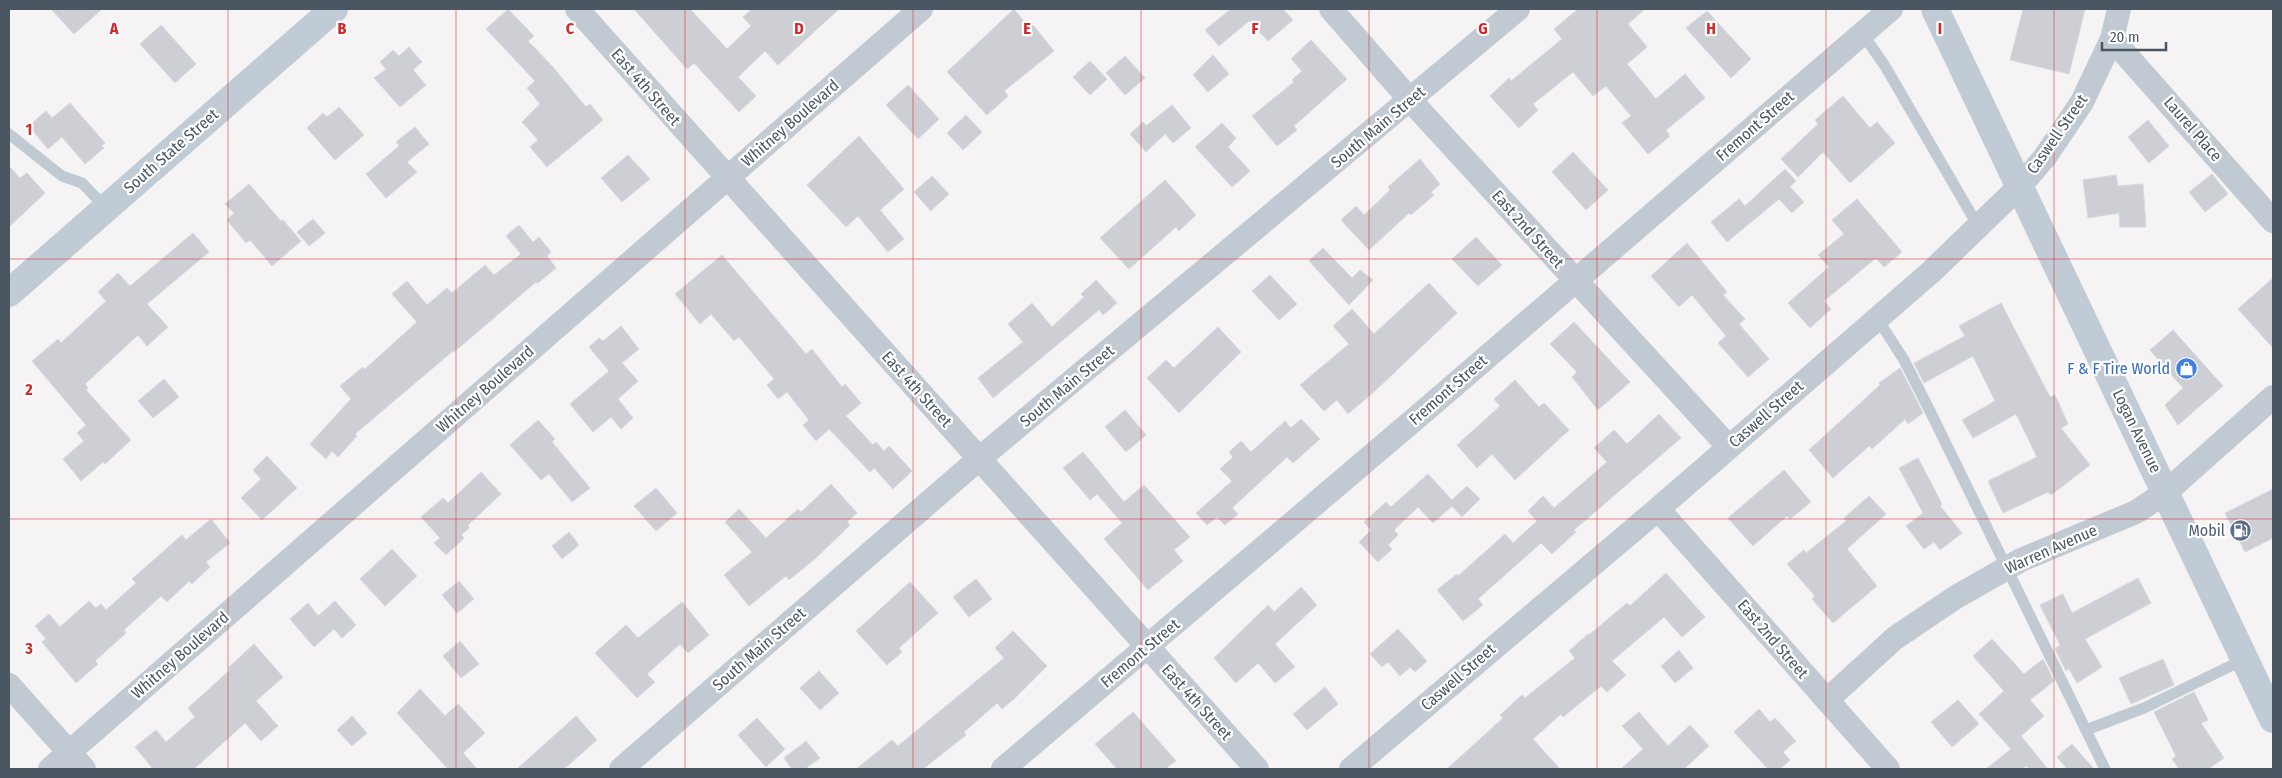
<svg xmlns="http://www.w3.org/2000/svg" width="2282" height="778" font-family="'Fira Sans Condensed',sans-serif">
  <style>
    .building { fill: #cdcfd5; stroke: #d7d9de }
    .lines { fill: none; stroke-linecap: round; stroke-linejoin: round }
    .service { stroke: #c1cad2; stroke-width: 11 }
    .minor { stroke: #c1cad2; stroke-width: 24 }
    .secondary { stroke: #c1cbd6; stroke-width: 28 }
    .grid { fill: none; stroke: #d62828; stroke-width: 1; stroke-opacity: 0.55 }
    .labels { text-anchor: middle; dominant-baseline: central; stroke-width: 4.5; stroke-linejoin: round; paint-order: stroke }
    .street-label { font-size: 16px; fill: #4a5661; stroke: #fff }
    .shop-label { font-size: 16px; fill: #366cbe; stroke: #fff; text-anchor: end }
    .service-label { font-size: 16px; fill: #4e5e75; stroke: #fff; text-anchor: end }
    .grid-label { font-size: 16px; text-anchor: middle; font-weight: bold; fill: #d62828; stroke: #fff; stroke-width: 4.5; stroke-linejoin: round; paint-order: stroke }
  </style>
  <rect width="100%" height="100%" fill="#f5f3f3"/>
  <path class="building" d="M51 9H102L74 34Z
    M508 9 534 36 528 41 552 66 586 107 590 104 603 120 547 167 530 147 538 140 522 122 540 104 527 88 535 81 486 29Z
    M634 9H690L727 49 751 26 743 17 752 9H839L778 65 765 51 738 77 756 96 739 112 694 63 687 69Z
    M1014 9 1029 28 1033 25 1054 51 1004 91 1008 96 987 115 947 72Z
    M1231 9H1283L1293 20 1268 41 1249 21 1219 46 1205 30Z
    M1578 9H1645L1628 24 1647 47 1627 64 1656 99 1685 74 1705 98 1666 130 1670 136 1648 154 1622 123 1631 116 1606 86 1593 96 1573 72 1533 104 1538 110 1519 128 1490 96 1509 78 1511 81 1562 39 1554 29Z
    M2023 9H2085L2069 74 2010 60Z
    M1707 11 1751 59 1731 78 1686 28Z
    M161 25 196 64 175 83 140 44Z
    M1311 40 1347 79 1294 126 1297 130 1277 146 1252 116 1294 82 1292 80 1302 71 1291 59Z
    M409 47 422 62 413 70 426 85 400 107 374 78 386 69 380 62 393 50 399 56Z
    M1213 55 1229 74 1208 92 1193 75Z
    M1125 56 1145 78 1125 95 1106 73Z
    M1090 61 1107 79 1090 95 1073 77Z
    M908 85 939 119 918 139 886 105Z
    M1843 96 1870 128 1877 122 1895 143 1850 183 1823 152 1798 177 1781 159 1818 124 1815 120Z
    M70 103 105 143 101 146 104 148 85 164 62 137 48 149 29 126 46 111 52 118Z
    M1172 105 1191 128 1173 143 1165 134 1146 152 1130 134 1143 122 1146 126Z
    M339 107 364 135 335 160 307 128 323 113 327 117Z
    M966 115 982 132 963 150 947 133Z
    M2148 120 2169 146 2149 163 2128 137Z
    M1222 123 1236 138 1228 147 1250 171 1232 187 1195 147Z
    M415 127 429 144 407 162 417 172 386 198 366 174 399 146 396 142Z
    M859 136 904 189 880 210 904 239 888 252 858 216 846 227 807 185Z
    M1573 152 1608 190 1586 210 1552 172Z
    M628 155 650 179 622 202 601 178Z
    M1420 159 1440 184 1431 192 1434 195 1411 215 1409 213 1369 250 1341 220 1356 206 1364 215 1390 190 1388 187Z
    M9 166 20 178 27 173 45 193 9 227Z
    M1785 169 1796 181 1790 187 1804 202 1792 213 1779 199 1727 242 1711 222 1739 199 1745 206Z
    M2212 174 2228 194 2205 212 2189 192Z
    M2116 175 2118 186 2143 184 2146 227H2120L2119 213 2088 218 2083 180Z
    M932 176 949 194 931 211 914 192Z
    M1165 180 1196 215 1179 231 1176 227 1129 269 1100 238Z
    M249 184 281 221 283 220 301 241 272 266 250 240 246 243 227 220 234 213 225 204Z
    M1857 199 1902 252 1884 267 1876 258 1824 301 1831 309 1810 328 1788 303 1829 267 1818 255 1844 234 1832 220Z
    M313 219 325 233 309 246 297 232Z
    M519 225 533 242 539 237 551 252 547 256 556 268 538 283 536 282 454 352 453 351 355 434 357 436 338 457 332 451 326 459 310 444 351 399 340 386 363 367 365 369 417 322 392 294 407 281 427 305 447 288 452 293 485 265 494 275 521 254 506 236Z
    M193 233 209 252 147 304 168 327 147 346 138 335 85 384 88 388 86 390 131 440 105 464 103 462 81 481 63 459 84 441 77 433 86 425 32 361 58 339 61 343 106 301 98 292 118 273 130 286Z
    M1476 237 1502 265 1478 286 1452 259Z
    M1687 243 1727 292 1723 295 1745 319 1739 324 1769 359 1748 377 1718 343 1726 336 1692 295 1679 307 1651 276Z
    M1323 248 1352 278 1360 270 1373 280 1349 305 1309 261Z
    M722 255 806 354 812 349 842 387 845 384 861 403 846 416 873 445 876 442 884 451 889 446 912 471 893 489 874 468 870 472 829 429 816 441 803 425 809 420 787 392 778 399 767 385 774 379 739 337 734 341 711 314 700 324 675 294Z
    M1270 275 1297 304 1279 320 1252 291Z
    M2273 278V348L2238 309Z
    M1096 280 1117 303 1103 315 1099 310 993 398 978 378 1023 342 1008 324 1032 303 1052 327 1084 297 1081 294Z
    M1429 283 1457 313 1376 390 1348 414 1337 400 1324 411 1300 385 1349 344 1333 326 1352 309 1374 334Z
    M2001 303 2050 397 2055 395 2068 424 2061 428 2090 465 2051 495 2048 492 2003 513 1988 481 2037 457 2016 414 1973 438 1962 420 1995 401 1973 356 1924 383 1914 363 1965 336 1959 326Z
    M1574 322 1630 382 1598 410 1572 377 1577 372 1550 344Z
    M621 326 639 349 622 363 638 381 618 399 633 418 621 429 611 417 593 432 570 404 609 371 589 347 599 338 603 341Z
    M1218 327 1241 352 1179 413 1147 378 1166 360 1174 368Z
    M2173 330 2223 386 2178 425 2165 405 2183 388 2150 350Z
    M1900 368 1923 413 1908 424 1905 419 1872 449 1869 446 1833 478 1809 450 1880 385 1879 383Z
    M164 379 179 397 153 418 138 401Z
    M1515 380 1539 407 1544 403 1569 430 1515 480 1492 454 1477 468 1457 445 1500 406 1494 399Z
    M1125 410 1146 435 1126 452 1105 427Z
    M1659 414 1681 438 1574 530 1576 532 1552 554 1541 543 1478 599 1483 605 1463 621 1437 590 1457 574 1458 576 1505 534 1513 543 1537 521 1528 511 1543 496 1554 508 1607 462 1594 448 1614 430 1627 444Z
    M1301 419 1320 439 1293 463 1287 457 1232 508 1238 514 1225 525 1217 517 1207 525 1196 513 1232 481 1220 469 1233 457 1229 452 1241 441 1251 452 1285 421 1291 428Z
    M538 420 555 439 552 442 590 488 572 502 549 474 541 480 510 445Z
    M1083 452 1124 502 1144 485 1190 537 1174 550 1183 561 1148 590 1104 539 1122 523 1097 494 1090 500 1063 468Z
    M267 456 297 488 262 520 241 498 261 479 253 470Z
    M1918 458 1942 504 1940 506 1962 533 1940 550 1934 542 1924 549 1906 526 1923 513 1899 468Z
    M1784 470 1811 502 1790 519 1787 516 1753 546 1728 518Z
    M481 472 501 494 468 525 469 528 461 535 464 538 446 555 434 543 440 538 421 517 443 498 448 503Z
    M1428 474 1452 500 1467 486 1480 499 1462 517 1452 506 1433 523 1418 507 1394 530 1398 535 1388 545 1392 549 1378 562 1359 542 1371 530 1364 522 1386 502 1391 507Z
    M831 484 857 513 847 522 850 525 816 558 789 580 786 576 749 606 724 575 752 552 725 522 739 509 766 538 798 509 801 512Z
    M656 488 677 513 656 531 634 506Z
    M2273 489V538L2245 552 2225 513Z
    M1869 496 1886 514 1847 549 1877 586 1833 623 1812 599 1815 596 1787 564 1804 550 1806 553 1846 521 1844 518Z
    M211 519 230 543 206 562 210 567 192 584 189 581 167 602 161 596 124 630 126 633 95 661 98 664 76 683 42 642 46 639 35 626 49 614 60 627 89 601 96 608 101 604 106 610 136 583 132 579 182 535 186 540Z
    M569 532 579 545 562 559 552 546Z
    M392 549 417 576 385 606 360 579Z
    M1666 573 1705 617 1682 637 1664 617 1612 661 1626 675 1607 692 1601 686 1563 717 1561 714 1533 739 1560 769H1447L1503 718 1500 715 1522 695 1525 698 1575 658 1569 651 1588 634 1589 635 1627 603 1630 606Z
    M2138 578 2151 603 2085 639 2102 667 2077 683 2069 669 2066 671 2055 649 2060 645 2040 605 2063 594 2072 613Z
    M976 579 992 599 969 617 953 597Z
    M459 581 474 599 457 613 442 595Z
    M910 582 938 613 899 648 902 652 887 665 856 631Z
    M1301 587 1317 605 1275 644 1295 667 1275 683 1258 663 1236 683 1214 658 1268 605 1274 612Z
    M335 601 356 625 342 638 334 629 314 647 290 619 308 603 318 616Z
    M682 602 709 635 688 653 680 644 647 674 655 682 637 698 595 653 626 625 638 638Z
    M1398 629 1427 661 1415 672 1410 667 1400 676 1388 662 1382 667 1370 654Z
    M1013 631 1047 666 1015 698 1002 709 997 703 964 732 966 735 923 769H856L892 740 898 746 1004 658 995 648Z
    M1992 639 2024 674 2043 659 2054 681 2030 700 2044 716 2021 736 2048 769H2029L2026 766 2022 769H1986L2011 749 1979 714 2004 691 1973 656Z
    M460 641 479 664 461 678 443 656Z
    M254 644 283 677 256 701 278 726 261 741 245 723 194 769H153L135 747 156 730 166 742 195 717 188 708 230 670 228 668Z
    M1679 650 1693 668 1675 683 1661 666Z
    M2163 659 2174 685 2131 704 2119 678Z
    M819 671 839 693 820 710 800 688Z
    M1325 687 1338 704 1307 730 1293 714Z
    M420 689 445 716 458 704 485 733 463 753 477 769H448L397 713Z
    M2194 692 2208 720 2201 723 2224 758 2208 769H2179L2172 759 2176 756 2154 712Z
    M1958 700 1979 724 1952 747 1931 722Z
    M1759 709 1770 722 1775 718 1796 741 1783 752 1790 760 1780 769H1768L1734 732Z
    M1133 712 1176 761 1165 769H1117L1095 744Z
    M1639 712 1668 746 1690 725 1709 746 1684 769H1621L1643 749 1622 726Z
    M352 716 367 733 352 746 337 730Z
    M576 716 597 740 564 769H517Z
    M757 718 785 749 766 767 738 735Z
    M806 741 820 758 805 769H792L784 758Z
    M2072 744 2094 769H2067L2057 757Z"/>
  <g class="lines">
    <path class="service" d="M1862 33 1885 66 1978 226
      M9 134 62 176 82 183 106 208
      M1877 318 1904 360 1930 411 2105 769
      M2086 730 2144 708 2245 659"/>
    <path class="minor" d="M577 9 1257 769
      M1331 9 1411 101 1728 446
      M2112 39 2273 221
      M1658 509 1888 769
      M9 685 84 769
      M1827 700 1895 638 1956 597 2021 560 2136 512 2166 492 2273 397
      M50 769 921 9
      M621 769 980 458 1518 9
      M1003 769 1422 413 1891 9
      M1351 769 1658 509 1931 272 2020 186 2045 157 2082 102 2112 39 2119 9"/>
    <path class="secondary" d="M1935 9 2273 719
      M9 293 334 9"/>
  </g>
  <path class="grid" d="M228 9V769M456 9V769M685 9V769M913 9V769M1141 9V769M1369 9V769M1597 9V769M1826 9V769M2054 9V769M9 259H2273M9 519H2273"/>
  <defs>
    <symbol id="shop-disc" viewBox="-11 -11 22 22"><circle r="9.5" fill="#3f7fe0" stroke="#fff"/><path d="M-5-2.5h2.3a2.7 3.5 0 0 1 5.4 0H5L5.5 6h-11ZM-1.5-2.5h3a1.5 2.3 0 0 0-3 0Z" fill="#fff"/></symbol>
    <symbol id="fuel-disc" viewBox="-11 -11 22 22"><circle r="9.5" fill="#5c6f8a" stroke="#fff"/><path d="M-5.5-6h7V0h2V4h1.3V-2.5L3-4.5l.8-.8L6-3V5H2.5V1h-1V6h-7ZM-4.2-4.7v3.2H.2V-4.7Z" fill="#fff"/></symbol>
  </defs>
  <g fill-rule="evenodd">
    <use href="#shop-disc" x="2174" y="356" width="25" height="25"/>
    <use href="#fuel-disc" x="2228" y="518" width="25" height="25"/>
  </g>
  <g class="labels">
    <g class="street-label">
      <text transform="translate(646 87) rotate(49)">East 4th Street</text>
      <text transform="translate(790 123) rotate(-41)">Whitney Boulevard</text>
      <text transform="translate(1755 126) rotate(-41)">Fremont Street</text>
      <text transform="translate(1378 127) rotate(-40)">South Main Street</text>
      <text transform="translate(2193 129) rotate(49)">Laurel Place</text>
      <text transform="translate(2057 134) rotate(-55)">Caswell Street</text>
      <text transform="translate(171 151) rotate(-41)">South State Street</text>
      <text transform="translate(1528 229) rotate(48)">East 2nd Street</text>
      <text transform="translate(1067 386) rotate(-40)">South Main Street</text>
      <text transform="translate(485 389) rotate(-41)">Whitney Boulevard</text>
      <text transform="translate(917 389) rotate(48)">East 4th Street</text>
      <text transform="translate(1448 390) rotate(-41)">Fremont Street</text>
      <text transform="translate(1766 414) rotate(-41)">Caswell Street</text>
      <text transform="translate(2137 431) rotate(64)">Logan Avenue</text>
      <text transform="translate(2051 549) rotate(-24)">Warren Avenue</text>
      <text transform="translate(1773 639) rotate(49)">East 2nd Street</text>
      <text transform="translate(759 649) rotate(-41)">South Main Street</text>
      <text transform="translate(1140 653) rotate(-40)">Fremont Street</text>
      <text transform="translate(180 655) rotate(-41)">Whitney Boulevard</text>
      <text transform="translate(1458 677) rotate(-41)">Caswell Street</text>
      <text transform="translate(1197 702) rotate(48)">East 4th Street</text>
    </g>
    <g class="shop-label">
      <text x="2170" y="368">F &amp; F Tire World</text>
    </g>
    <g class="service-label">
      <text x="2225" y="530">Mobil</text>
    </g>
  </g>
  <g class="grid-label">
    <text x="114" y="34">A</text>
    <text x="342" y="34">B</text>
    <text x="570" y="34">C</text>
    <text x="799" y="34">D</text>
    <text x="1027" y="34">E</text>
    <text x="1255" y="34">F</text>
    <text x="1483" y="34">G</text>
    <text x="1711" y="34">H</text>
    <text x="1940" y="34">I</text>
    <text x="29" y="135">1</text>
    <text x="29" y="395">2</text>
    <text x="29" y="654">3</text>
  </g>
  <rect width="2282" height="778" fill="none" stroke="#4a5661" stroke-width="20"/>
  <path d="M2102 42v8h64v-8" fill="none" stroke="#4a5661" stroke-width="2.5"/>
  <text x="2110" y="42" font-size="15" fill="#4a5661" stroke="#ffffff" stroke-width="4" paint-order="stroke">20 m</text>
</svg>
